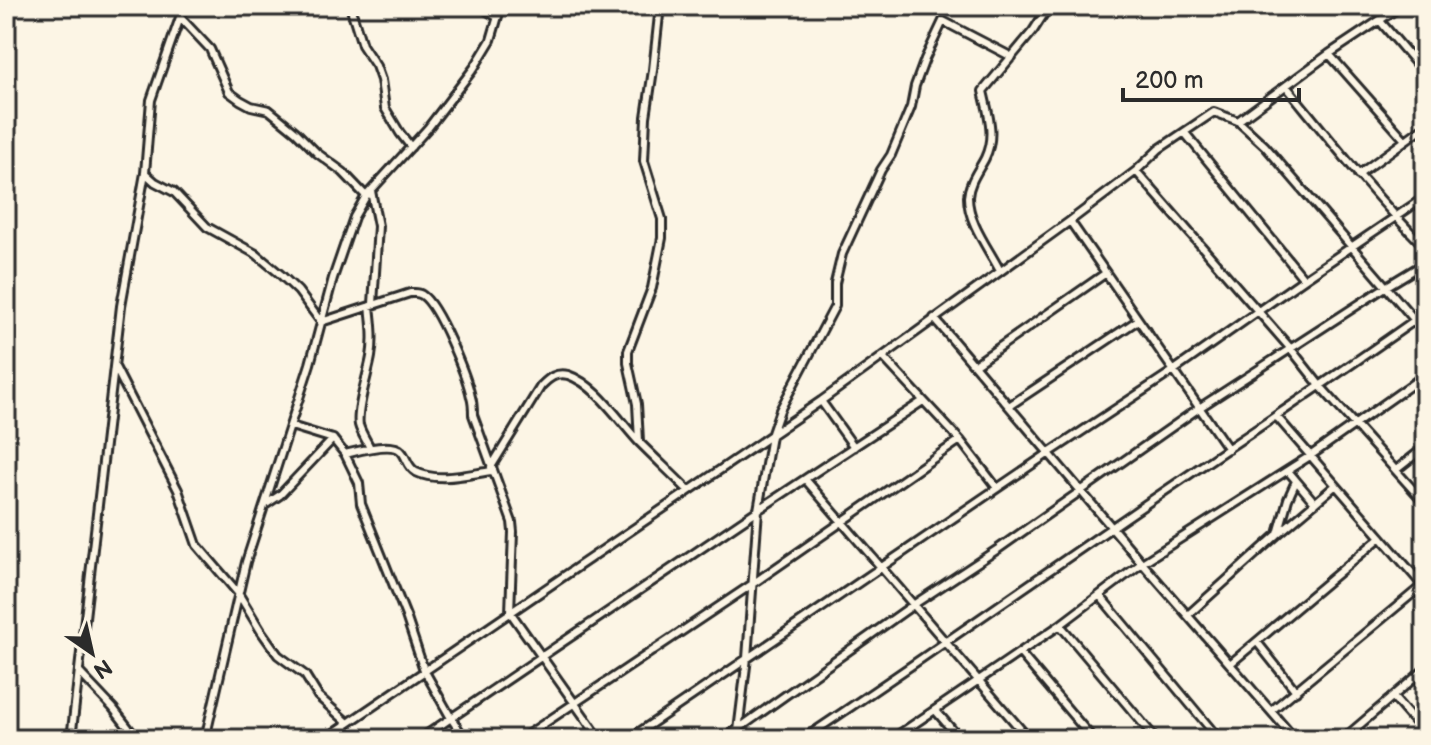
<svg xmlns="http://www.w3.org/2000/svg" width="1431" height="745" font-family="'Balsamiq Sans',sans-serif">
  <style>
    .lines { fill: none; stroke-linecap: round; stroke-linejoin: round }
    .street-casing { stroke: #2b2b2b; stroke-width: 12 }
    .street { stroke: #fcf5e5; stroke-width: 6 }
  </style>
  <rect width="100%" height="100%" fill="#fcf5e5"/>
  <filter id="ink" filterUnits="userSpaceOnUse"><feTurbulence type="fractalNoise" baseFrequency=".0125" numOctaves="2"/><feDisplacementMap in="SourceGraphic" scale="16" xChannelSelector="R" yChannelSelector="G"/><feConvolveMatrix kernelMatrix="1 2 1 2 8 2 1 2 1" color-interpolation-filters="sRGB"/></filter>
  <g filter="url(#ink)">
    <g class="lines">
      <defs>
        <path id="street" d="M350 6 362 45 376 66 381 80 385 108 400 133 411 147
          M479 6 497 17
          M180 17 210 49 229 92 240 100 251 106 269 110 296 132 317 153 343 172 366 196
          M1380 21 1425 74
          M1329 54 1405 140
          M1286 86C1331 141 1375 197 1425 247
          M1238 121 1265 146 1425 332
          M1185 133 1304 279
          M1136 171 1291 349 1321 387 1425 503
          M145 173 155 182 174 192 207 227 256 254 280 274 298 291 321 322 410 293C416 293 418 292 422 295 438 305 467 377 471 397 473 403 473 409 473 415L512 522 513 532 510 612 600 739
          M1358 175 1425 126
          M371 191 378 226 373 304
          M1070 221 1228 449
          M1000 271C989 249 968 223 968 197 969 182 979 170 985 158 996 135 988 114 983 91L1033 31 1049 6
          M370 306C372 323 374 340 371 357 368 374 356 411 359 425 361 433 367 441 370 448
          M934 318 1142 563 1295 739
          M883 357 960 440 997 488
          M974 365 1106 273
          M115 367 178 490 197 545 238 593 261 631 278 655 305 675 318 696 348 723
          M821 401 854 447
          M1009 406 1138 320
          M1277 417 1425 588
          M291 426 333 439 345 454 359 483 361 504 406 616 424 670 451 718 465 739
          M639 441 637 404 628 363V351L652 288 662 238V219L644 161 646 117 653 70 660 6
          M345 454C358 451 392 441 401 451 407 457 407 467 416 472 438 483 469 474 492 471
          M491 467 541 386C549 378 556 372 568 375 596 384 620 422 640 443 656 459 673 475 689 491
          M1396 470 1425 447
          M1288 471 1315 503
          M805 479 1029 739
          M265 505 280 495 333 439
          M1278 534 1288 499 1296 481
          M1100 596 1219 739
          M1188 615 1278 534 1336 485
          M1060 625 1156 739
          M1257 642 1296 691
          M1020 653 1093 739
          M1230 664 1381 537
          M79 672 113 708 137 739
          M1393 697 1425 734
          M936 711 960 739
          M1271 711 1423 585
          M345 725 346 739
          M1356 728 1365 739
          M71 739 121 306 145 173 151 100 184 6
          M205 739 246 562 310 364 333 278 354 217 366 196 428 128 474 68 491 40 501 6
          M325 739 821 401 1070 221 1136 171 1159 149 1214 112 1238 121 1329 54 1401 6
          M420 739 758 510 923 401
          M521 739 751 585 960 440
          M629 739 1049 453 1173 371 1304 279 1425 197
          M724 739 913 605 998 549 1199 408 1387 286 1425 263
          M737 739 747 658 758 510 771 436 780 410 835 306V283L842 254 881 170 891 155 911 107 915 86 925 59 943 21 1012 57
          M803 739C908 669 1010 597 1114 526 1214 457 1316 390 1415 320
          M892 739 1060 625 1142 563 1310 456 1425 375
          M1343 739 1425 669"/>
      </defs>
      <use href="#street" class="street-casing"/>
      <use href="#street" class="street"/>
    </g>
  </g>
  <rect width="1431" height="745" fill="none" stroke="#fcf5e5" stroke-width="32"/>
  <rect x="16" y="16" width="1399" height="713" fill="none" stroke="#2b2b2b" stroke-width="3" filter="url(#ink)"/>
  <g transform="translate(92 653) rotate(146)" stroke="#fcf5e5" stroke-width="6" paint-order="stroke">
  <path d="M0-6L14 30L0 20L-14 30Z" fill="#2b2b2b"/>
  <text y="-12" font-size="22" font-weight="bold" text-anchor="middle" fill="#2b2b2b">N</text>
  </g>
  <path d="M1123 88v12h176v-12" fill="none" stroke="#2b2b2b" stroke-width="4"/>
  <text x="1135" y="88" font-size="24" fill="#2b2b2b" stroke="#fcf5e5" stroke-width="6" paint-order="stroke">200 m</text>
</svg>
